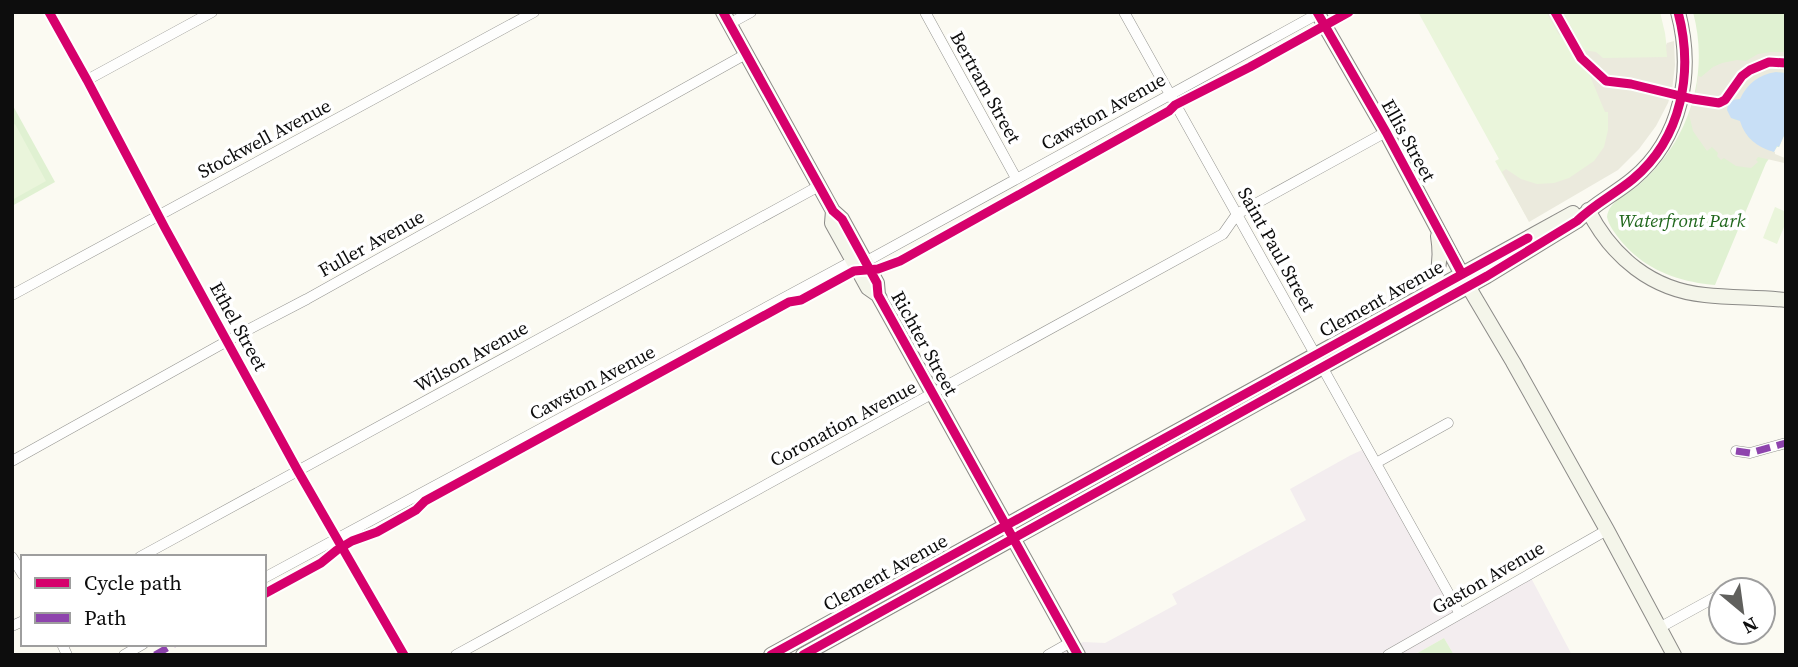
<svg xmlns="http://www.w3.org/2000/svg" width="1798" height="667" font-family="'Source Serif 4',serif">
  <style>
    .industrial { fill: #f3edef }
    .green { fill: #e0f1d2 }
    .pitch { fill: #eaf5db }
    .plaza { fill: #ebeadd }
    .water { fill: #c8dff6 }
    .lines { fill: none; stroke-linecap: round; stroke-linejoin: round }
    .street-casing { stroke: #949490; stroke-width: 11 }
    .secondary-casing { stroke: #8b8a87; stroke-width: 16 }
    .street { stroke: #fefefd; stroke-width: 10 }
    .secondary { stroke: #f4f5ea; stroke-width: 14 }
    .quiet { stroke: #8e44ad; stroke-width: 7; stroke-dasharray: 14 7; stroke-linecap: butt }
    .cycleway-casing { stroke: #fff; stroke-width: 13 }
    .cycleway { stroke: #d6006c; stroke-width: 9 }
    .labels { text-anchor: middle; dominant-baseline: central; stroke-width: 7; stroke-linejoin: round; paint-order: stroke }
    .street-label { font-size: 19px; fill: #0d0d0d; stroke: #fff }
    .park-label { font-size: 19px; font-style: italic; fill: #20671c; stroke: #fff }
  </style>
  <rect width="100%" height="100%" fill="#fbfaf2"/>
  <path class="industrial" d="M1371 446 1462 611 1530 576 1572 655H1454L1444 638 1414 655H1059L1083 642 1105 643 1177 604 1172 594 1306 520 1290 489 1351 455Z"/>
  <path class="green" d="M1693 12H1786V131L1779 147H1777L1766 163 1715 285C1679 282 1645 270 1621 241 1615 233 1609 226 1607 217 1609 200 1628 195 1640 184 1689 141 1710 75 1693 12Z
    M12 104 55 182 12 206Z
    M1444 638 1454 655H1414Z"/>
  <path class="pitch" d="M1418 12H1660L1665 33 1668 57 1648 127 1525 214 1495 161 1499 159Z
    M15 124 46 181 12 200V126Z
    M1775 207 1786 212V222L1777 244 1763 238Z"/>
  <path class="plaza" d="M1546 12H1563L1584 50 1596 52 1603 58 1667 57 1666 45 1667 43 1674 41 1675 65 1672 90 1668 103 1656 126 1639 149 1618 170 1529 222 1502 172 1506 169 1521 179 1537 184 1554 183 1569 178 1594 161 1604 147 1608 130V112H1605L1590 76 1569 43 1562 34 1559 35Z
    M1771 52H1786V73L1776 72 1740 99 1733 100 1729 103 1727 110 1735 120H1740L1749 138 1766 149 1775 152V154L1785 158 1784 163 1758 157 1756 160 1758 162 1751 168 1736 166 1724 158 1721 160 1717 156 1718 153 1712 147 1707 151 1693 131 1689 114 1696 92 1698 76 1701 77 1713 67 1722 63 1737 60 1746 61 1758 54Z"/>
  <path class="water" d="M1776 72 1786 73V131L1779 147 1777 146 1774 152C1757 147 1745 138 1740 121L1731 118 1727 110C1728 102 1733 99 1740 99 1748 83 1758 75 1776 72Z"/>
  <g class="lines">
    <defs>
      <path id="street" d="M49 12 87 80 165 228 298 471 404 655
        M925 12 1016 178
        M1124 12 1460 614
        M729 24 751 12
        M87 80 212 12
        M865 262 1321 12
        M12 295 534 12
        M1736 451 1750 453 1786 443
        M12 461 238 335 307 299 746 54
        M1376 463 1448 423
        M12 557 23 575
        M140 557 819 186
        M264 578 858 258
        M1729 590 1741 583
        M12 626 23 621
        M1659 628 1721 594
        M62 644 67 655
        M124 655 143 644
        M456 655 1223 234 1237 214 1386 132
        M1048 655 1071 642
        M1388 655 1607 530"/>
      <path id="secondary" d="M723 12 833 211 842 219 877 283 878 295 1078 655
        M1317 12 1386 132 1468 286 1513 362 1607 530 1674 655
        M1588 210C1612 257 1652 290 1705 295 1732 298 1759 297 1786 300
        M833 211 832 223 868 288 878 295
        M1427 293C1440 278 1441 255 1438 236
        M771 655 1573 213
        M803 655 1487 276 1577 221C1594 204 1615 194 1633 179 1682 138 1694 72 1678 12"/>
    </defs>
    <use href="#street" class="street-casing"/>
    <use href="#secondary" class="secondary-casing"/>
    <use href="#street" class="street"/>
    <use href="#secondary" class="secondary"/>
    <path class="quiet" d="M1736 451 1750 453 1786 443
      M155 655 174 644"/>
    <defs>
      <path id="cycleway" d="M49 12 87 80 165 228 298 471 404 655
        M723 12 833 211 842 219 877 283 878 295 1078 655
        M1317 12 1386 132 1462 274
        M1555 12 1581 58 1606 81 1631 84 1693 99 1719 103 1725 100 1742 76 1750 70 1769 62 1786 63
        M264 594 321 563 337 550 352 541 377 532 416 510 425 501 789 302 801 300 854 271 878 269 900 261 1169 111 1175 105 1250 67 1349 12
        M771 655 1528 238
        M803 655 1487 276 1577 221C1594 204 1615 194 1633 179 1682 138 1694 72 1678 12"/>
    </defs>
    <use href="#cycleway" class="cycleway-casing"/>
    <use href="#cycleway" class="cycleway"/>
  </g>
  <g class="labels">
    <g class="street-label">
      <text transform="translate(986 87) rotate(61)">Bertram Street</text>
      <text transform="translate(1103 111) rotate(-29)">Cawston Avenue</text>
      <text transform="translate(264 138) rotate(-28)">Stockwell Avenue</text>
      <text transform="translate(1409 140) rotate(61)">Ellis Street</text>
      <text transform="translate(371 243) rotate(-29)">Fuller Avenue</text>
      <text transform="translate(1277 249) rotate(61)">Saint Paul Street</text>
      <text transform="translate(1381 298) rotate(-29)">Clement Avenue</text>
      <text transform="translate(239 326) rotate(61)">Ethel Street</text>
      <text transform="translate(925 343) rotate(61)">Richter Street</text>
      <text transform="translate(471 356) rotate(-29)">Wilson Avenue</text>
      <text transform="translate(592 382) rotate(-28)">Cawston Avenue</text>
      <text transform="translate(843 423) rotate(-28)">Coronation Avenue</text>
      <text transform="translate(885 572) rotate(-29)">Clement Avenue</text>
      <text transform="translate(1488 577) rotate(-30)">Gaston Avenue</text>
    </g>
    <g class="park-label">
      <text x="1682" y="220">Waterfront Park</text>
    </g>
  </g>
  <rect width="1798" height="667" fill="none" stroke="#0d0d0d" stroke-width="28"/>
  <rect x="21" y="555" width="245" height="91" fill="#ffffff" stroke="#9e9e9e" stroke-width="2"/>
  <rect x="35" y="578" width="35" height="10" fill="#d6006c" stroke="#9e9e9e" stroke-width="2"/>
  <text x="84" y="590" font-size="21" fill="#0d0d0d">Cycle path</text>
  <rect x="35" y="613" width="35" height="10" fill="#8e44ad" stroke="#9e9e9e" stroke-width="2"/>
  <text x="84" y="625" font-size="21" fill="#0d0d0d">Path</text>
  <g transform="translate(1742 611) rotate(151)"><circle r="33" fill="#ffffff" stroke="#9e9e9e" stroke-width="2"/>
  <path d="M0-5L12 26L0 18L-12 26Z" fill="#60605d"/>
  <text y="-10" font-size="19" font-weight="bold" text-anchor="middle" fill="#0d0d0d">N</text>
  </g>
</svg>
